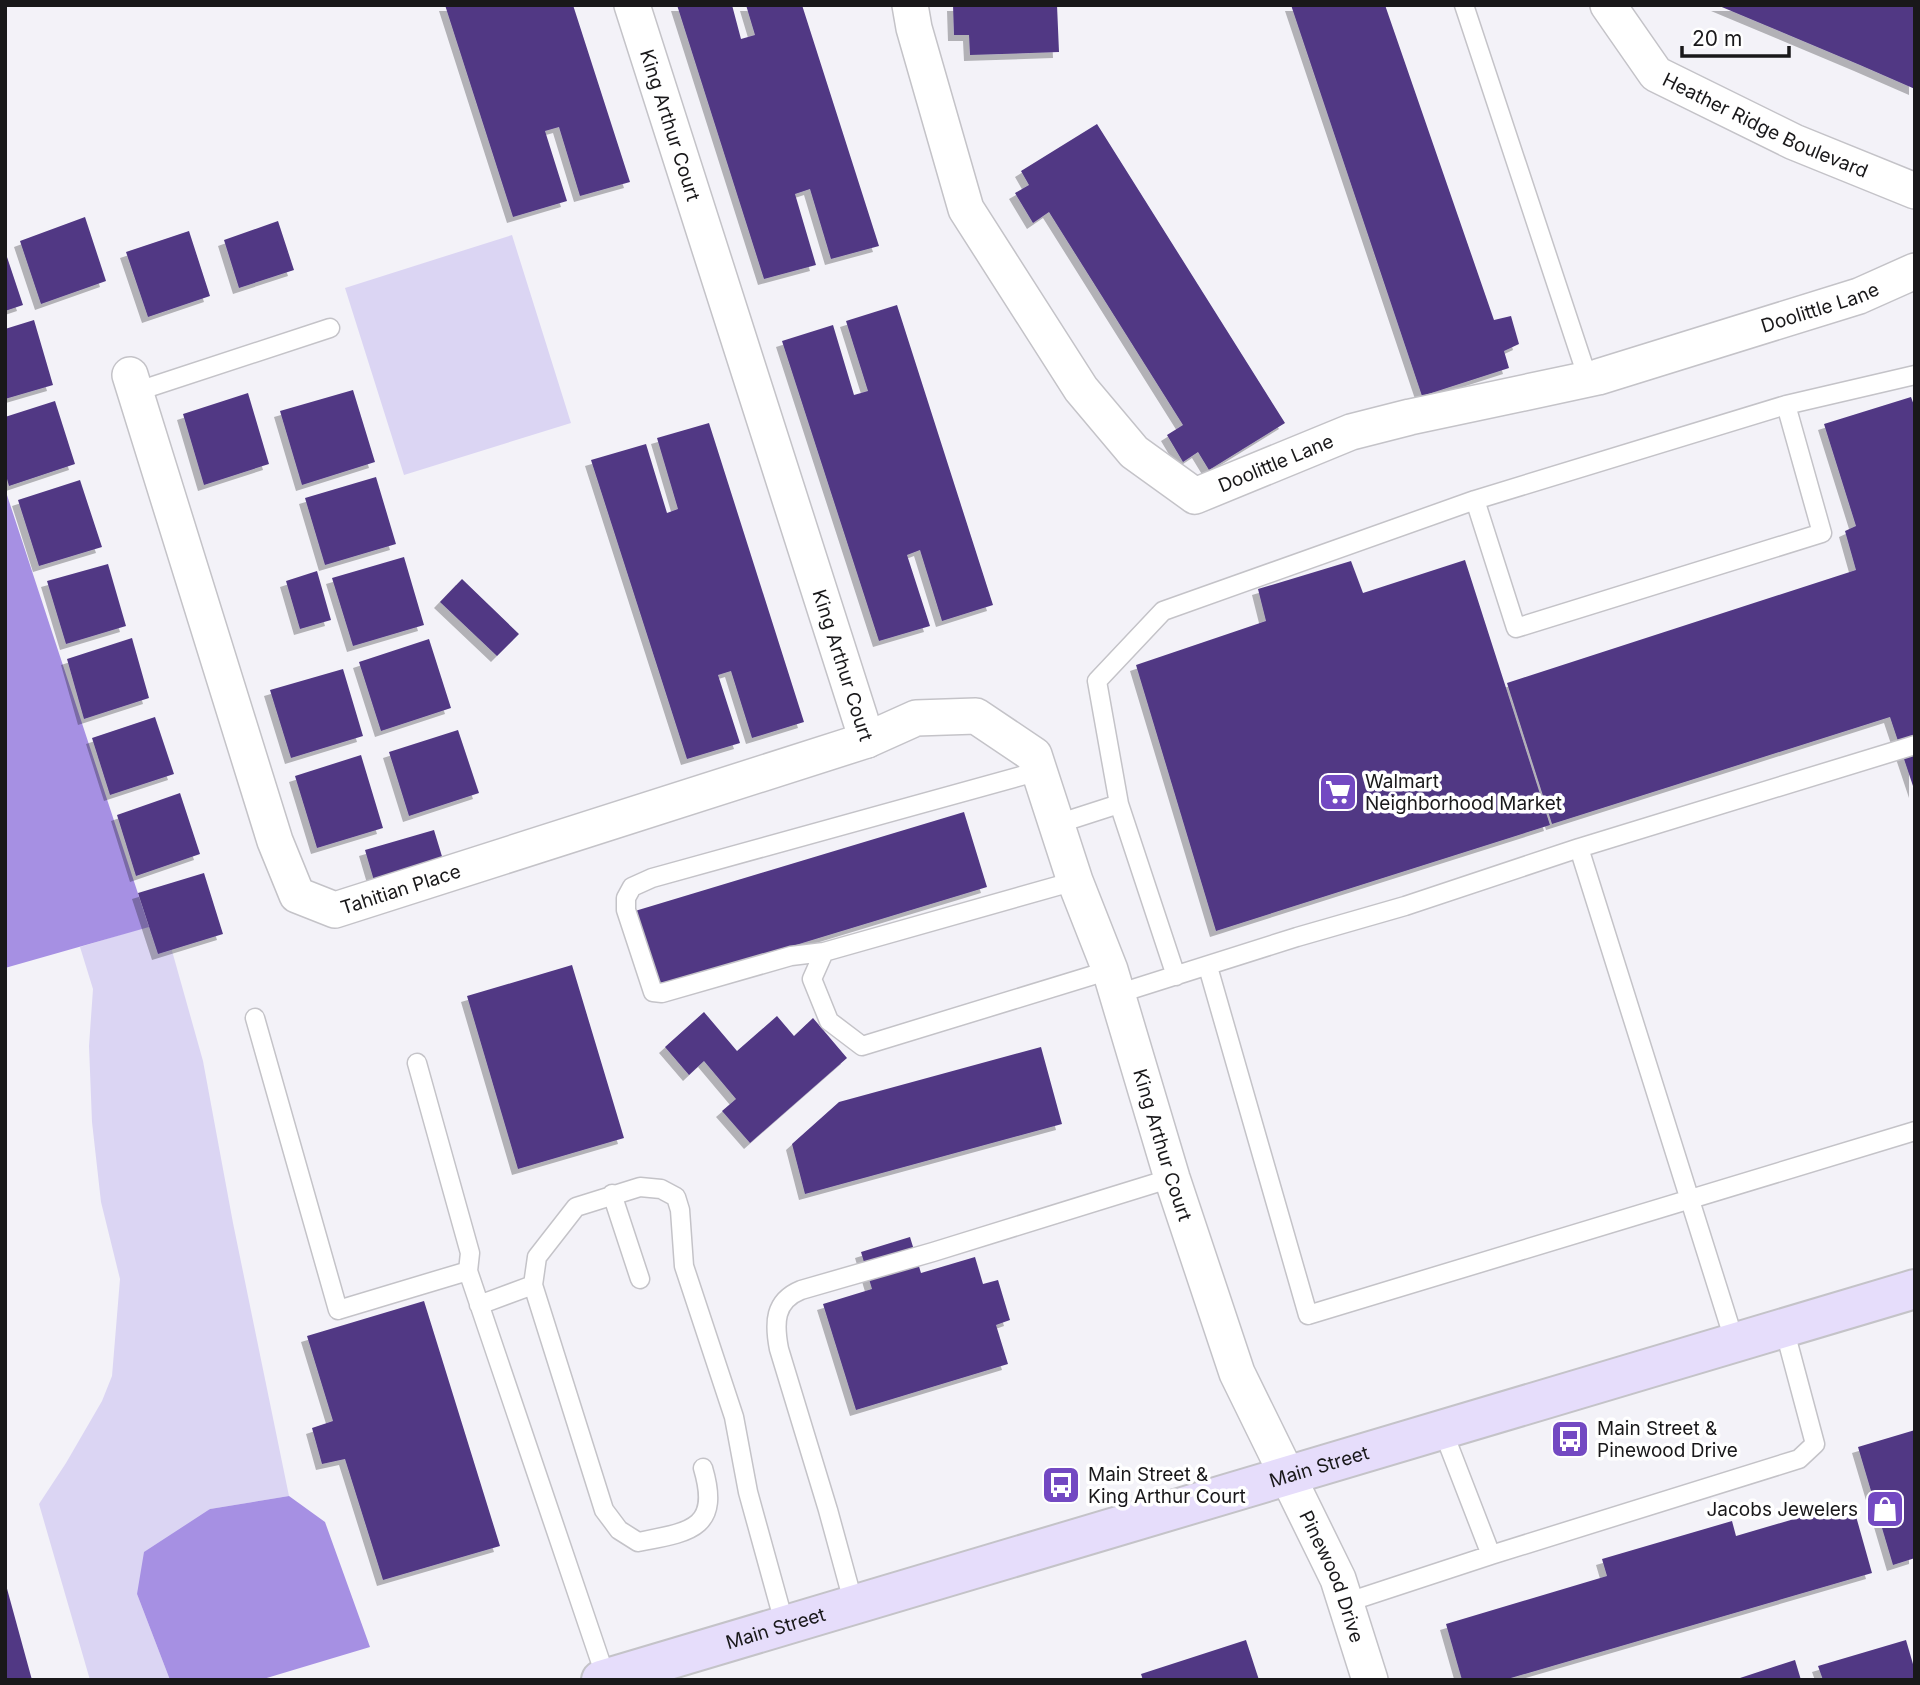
<svg xmlns="http://www.w3.org/2000/svg" width="1920" height="1685" font-family="Inter,sans-serif">
  <style>
    .green { fill: #dbd5f3 }
    .water { fill: #a690e3 }
    .building { fill: #513984; filter: url(#shadow) }
    .lines { fill: none; stroke-linecap: round; stroke-linejoin: round }
    .lane-casing { stroke: #c4c3c8; stroke-width: 21 }
    .street-casing { stroke: #c4c3c8; stroke-width: 38 }
    .secondary-casing { stroke: #c4c3c8; stroke-width: 42 }
    .lane { stroke: #fff; stroke-width: 18 }
    .street { stroke: #fff; stroke-width: 35 }
    .secondary { stroke: #e6ddfb; stroke-width: 38 }
    .labels { text-anchor: middle; dominant-baseline: central; stroke-width: 7; stroke-linejoin: round; paint-order: stroke }
    .street-label { font-size: 19px; fill: #19181a; stroke: #fff }
    .poi-label { font-size: 19px; fill: #19181a; stroke: #fff; text-anchor: start }
  </style>
  <defs>
    <filter id="shadow"><feDropShadow dx="-6" dy="6" stdDeviation="0" flood-color="#0004"/></filter>
  </defs>
  <rect width="100%" height="100%" fill="#f3f2f8"/>
  <path class="green" d="M512 235 571 423 404 475 345 288Z
    M149 926 167 933 203 1061 233 1223 289 1496 210 1509 137 1594 170 1680H90L39 1504 66 1463 102 1401 112 1376 120 1279 101 1202 92 1122 89 1046 93 989 80 947Z"/>
  <path class="water" d="M5 489 149 927 5 968Z
    M289 1496 325 1522 370 1647 260 1680H170L137 1594 144 1552 210 1509Z"/>
  <path class="building" d="M445 5H573L630 182 580 196 559 127 545 131 567 201 513 217Z
    M677 5H732L741 39 755 35 746 5H802L879 246 831 259 810 189 795 194 816 265 764 279Z
    M953 5H1057L1059 52 970 55 969 35H954Z
    M1291 5H1385L1494 320 1511 316 1519 344 1504 351 1509 368 1422 396Z
    M1717 5H1915V89L1860 65Z
    M1097 124 1285 423 1209 470 1198 452 1183 462 1167 435 1183 425 1049 212 1033 223 1015 193 1029 185 1021 171Z
    M85 217 106 281 41 304 20 241Z
    M278 221 294 270 239 288 224 240Z
    M189 231 210 296 148 317 126 252Z
    M5 251 23 305 5 311Z
    M897 305 993 605 942 621 920 550 907 555 930 626 879 641 782 341 833 325 854 395 868 391 846 321Z
    M34 320 53 385 5 399V329Z
    M353 390 375 462 302 485 280 411Z
    M248 393 269 464 204 485 183 414Z
    M1911 397 1915 408V792L1890 717 1552 824 1507 683 1856 570 1845 531 1856 526 1824 424Z
    M55 401 75 464 9 486 5 472V417Z
    M709 423 804 722 752 738 731 671 718 675 740 743 687 759 591 460 646 444 667 513 678 509 657 438Z
    M376 477 396 544 325 565 305 498Z
    M80 480 102 547 39 566 18 500Z
    M404 557 424 625 353 646 332 578Z
    M1465 560 1550 825 1216 931 1136 665 1266 621 1258 589 1351 561 1363 593Z
    M108 564 126 626 66 644 47 581Z
    M317 571 331 620 300 629 286 581Z
    M462 579 519 634 497 656 440 602Z
    M132 638 149 698 84 719 67 659Z
    M429 639 451 708 381 731 359 662Z
    M343 669 363 736 291 758 270 690Z
    M155 717 174 774 110 795 92 738Z
    M458 730 479 793 409 816 389 752Z
    M361 755 383 828 317 848 295 776Z
    M180 793 200 854 136 876 117 815Z
    M964 812 987 887 657 987 635 911Z
    M434 830 444 863 375 884 365 850Z
    M204 873 223 934 158 954 138 893Z
    M572 965 624 1138 518 1169 467 996Z
    M704 1012 737 1051 777 1016 794 1036 813 1018 847 1058 750 1143 722 1111 736 1099 704 1061 689 1075 665 1047Z
    M1041 1047 1062 1124 805 1194 792 1144 839 1102Z
    M910 1237 921 1273 975 1257 983 1284 998 1280 1010 1320 996 1325 1008 1364 856 1410 823 1304 872 1289 861 1252Z
    M424 1301 500 1546 383 1580 345 1459 322 1464 312 1428 333 1421 307 1336Z
    M1915 1430V1558L1893 1565 1858 1447Z
    M1852 1502 1872 1573 1504 1680H1462L1446 1624 1607 1576 1602 1559 1732 1521 1736 1536Z
    M5 1585H6L32 1680H5Z
    M1246 1640 1259 1680H1143L1141 1674Z
    M1906 1640 1915 1671V1680H1823L1818 1666Z
    M1795 1660 1801 1680H1737V1679Z"/>
  <g class="lines">
    <defs>
      <path id="lane" d="M1464 5 1588 379
        M135 392 330 328
        M1475 500 1516 628 1822 533 1786 405
        M1119 804 1097 681 1163 611 1475 500 1786 405 1915 375
        M1057 824 1119 804 1176 976
        M1579 848 1915 745
        M1075 881 824 952 812 979 829 1021 862 1046 1110 970
        M824 952 791 956 662 993 653 992 626 910V898L632 887 652 878 1039 771
        M1208 967 1308 1315 1915 1131
        M1117 994 1297 937 1405 906 1579 848 1735 1343
        M255 1018 338 1310 468 1271 606 1678
        M417 1063 470 1253 468 1271
        M612 1194 640 1279
        M533 1285 537 1257 576 1207 640 1187 661 1189 676 1197 680 1210 684 1266 734 1417 748 1492 785 1626
        M479 1305 533 1285 604 1510 619 1530 638 1542C690 1532 721 1529 703 1468
        M1443 1431 1491 1555 1799 1459 1815 1444 1784 1328
        M1345 1603 1491 1555
        M854 1605 828 1510 779 1349C774 1323 774 1301 801 1290L933 1252 1172 1178"/>
      <g id="street">
        <path id="s1" d="M632 5 867 740"/>
        <path id="s2" d="M910 5 914 28 966 209 1081 389 1134 452 1195 496 1351 432 1410 417 1598 377 1859 296 1915 271"/>
        <path id="s3" d="M1608 5 1656 74 1794 142 1915 191"/>
        <path id="s4" d="M130 375 275 841 297 895 335 910 867 740 916 718 976 716 1034 755 1075 881 1110 970 1172 1178 1237 1373 1338 1579 1370 1680"/>
      </g>
      <g id="secondary">
        <path id="s5" d="M601 1680 1915 1289"/>
      </g>
    </defs>
    <use href="#lane" class="lane-casing"/>
    <use href="#street" class="street-casing"/>
    <use href="#secondary" class="secondary-casing"/>
    <use href="#lane" class="lane"/>
    <use href="#street" class="street"/>
    <use href="#secondary" class="secondary"/>
  </g>
  <defs>
    <symbol id="supermarket-square" viewBox="-11 -11 22 22"><rect x="-9" y="-9" width="18" height="18" rx="4" fill="#7349c2" stroke="#fff"/><path d="M-6-5.5h2.5l.6 2H6L4.5 2H-2.5L-4.4-4H-6ZM-1.5 3.2a1.3 1.3 0 1 0 .1 0ZM3 3.2a1.3 1.3 0 1 0 .1 0Z" fill="#fff"/></symbol>
    <symbol id="bus-square" viewBox="-11 -11 22 22"><rect x="-9" y="-9" width="18" height="18" rx="4" fill="#7349c2" stroke="#fff"/><path d="M-5-6H5V4H4V6H2V4H-2V6H-4V4H-5ZM-3.5-4V0h7V-4ZM-3.5 1.2v1.5H-2V1.2ZM2 1.2v1.5H3.5V1.2Z" fill="#fff"/></symbol>
    <symbol id="shop-square" viewBox="-11 -11 22 22"><rect x="-9" y="-9" width="18" height="18" rx="4" fill="#7349c2" stroke="#fff"/><path d="M-5-2.5h2.3a2.7 3.5 0 0 1 5.4 0H5L5.5 6h-11ZM-1.5-2.5h3a1.5 2.3 0 0 0-3 0Z" fill="#fff"/></symbol>
  </defs>
  <g fill-rule="evenodd">
    <use href="#supermarket-square" x="1316" y="770" width="44" height="44"/>
    <use href="#bus-square" x="1548" y="1417" width="44" height="44"/>
    <use href="#bus-square" x="1039" y="1463" width="44" height="44"/>
    <use href="#shop-square" x="1863" y="1487" width="44" height="44"/>
  </g>
  <g class="labels">
    <g class="street-label">
      <text stroke="none"><textPath href="#s1" startOffset="126">King Arthur Court</textPath></text>
      <text stroke="none"><textPath href="#s3" startOffset="205">Heather Ridge Boulevard</textPath></text>
      <text stroke="none"><textPath href="#s2" startOffset="1237">Doolittle Lane</textPath></text>
      <text stroke="none"><textPath href="#s2" startOffset="670">Doolittle Lane</textPath></text>
      <text stroke="none"><textPath href="#s1" startOffset="693">King Arthur Court</textPath></text>
      <text stroke="none"><textPath href="#s4" startOffset="656">Tahitian Place</textPath></text>
      <text stroke="none"><textPath href="#s4" startOffset="1740">King Arthur Court</textPath></text>
      <text stroke="none"><textPath href="#s5" startOffset="749">Main Street</textPath></text>
      <text stroke="none"><textPath href="#s4" startOffset="2205">Pinewood Drive</textPath></text>
      <text stroke="none"><textPath href="#s5" startOffset="182">Main Street</textPath></text>
    </g>
    <g class="poi-label">
      <text x="1365" y="781">Walmart<tspan x="1365" dy="22">Neighborhood Market</tspan></text>
      <text x="1597" y="1428">Main Street &amp;<tspan x="1597" dy="22">Pinewood Drive</tspan></text>
      <text x="1088" y="1474">Main Street &amp;<tspan x="1088" dy="22">King Arthur Court</tspan></text>
      <text x="1858" y="1509" text-anchor="end">Jacobs Jewelers</text>
    </g>
  </g>
  <rect width="1920" height="1685" fill="none" stroke="#19181a" stroke-width="14"/>
  <path d="M1682 46v10h107v-10" fill="none" stroke="#19181a" stroke-width="3.5"/>
  <text x="1692" y="46" font-size="21" fill="#19181a" stroke="#ffffff" stroke-width="5" paint-order="stroke">20 m</text>
</svg>
